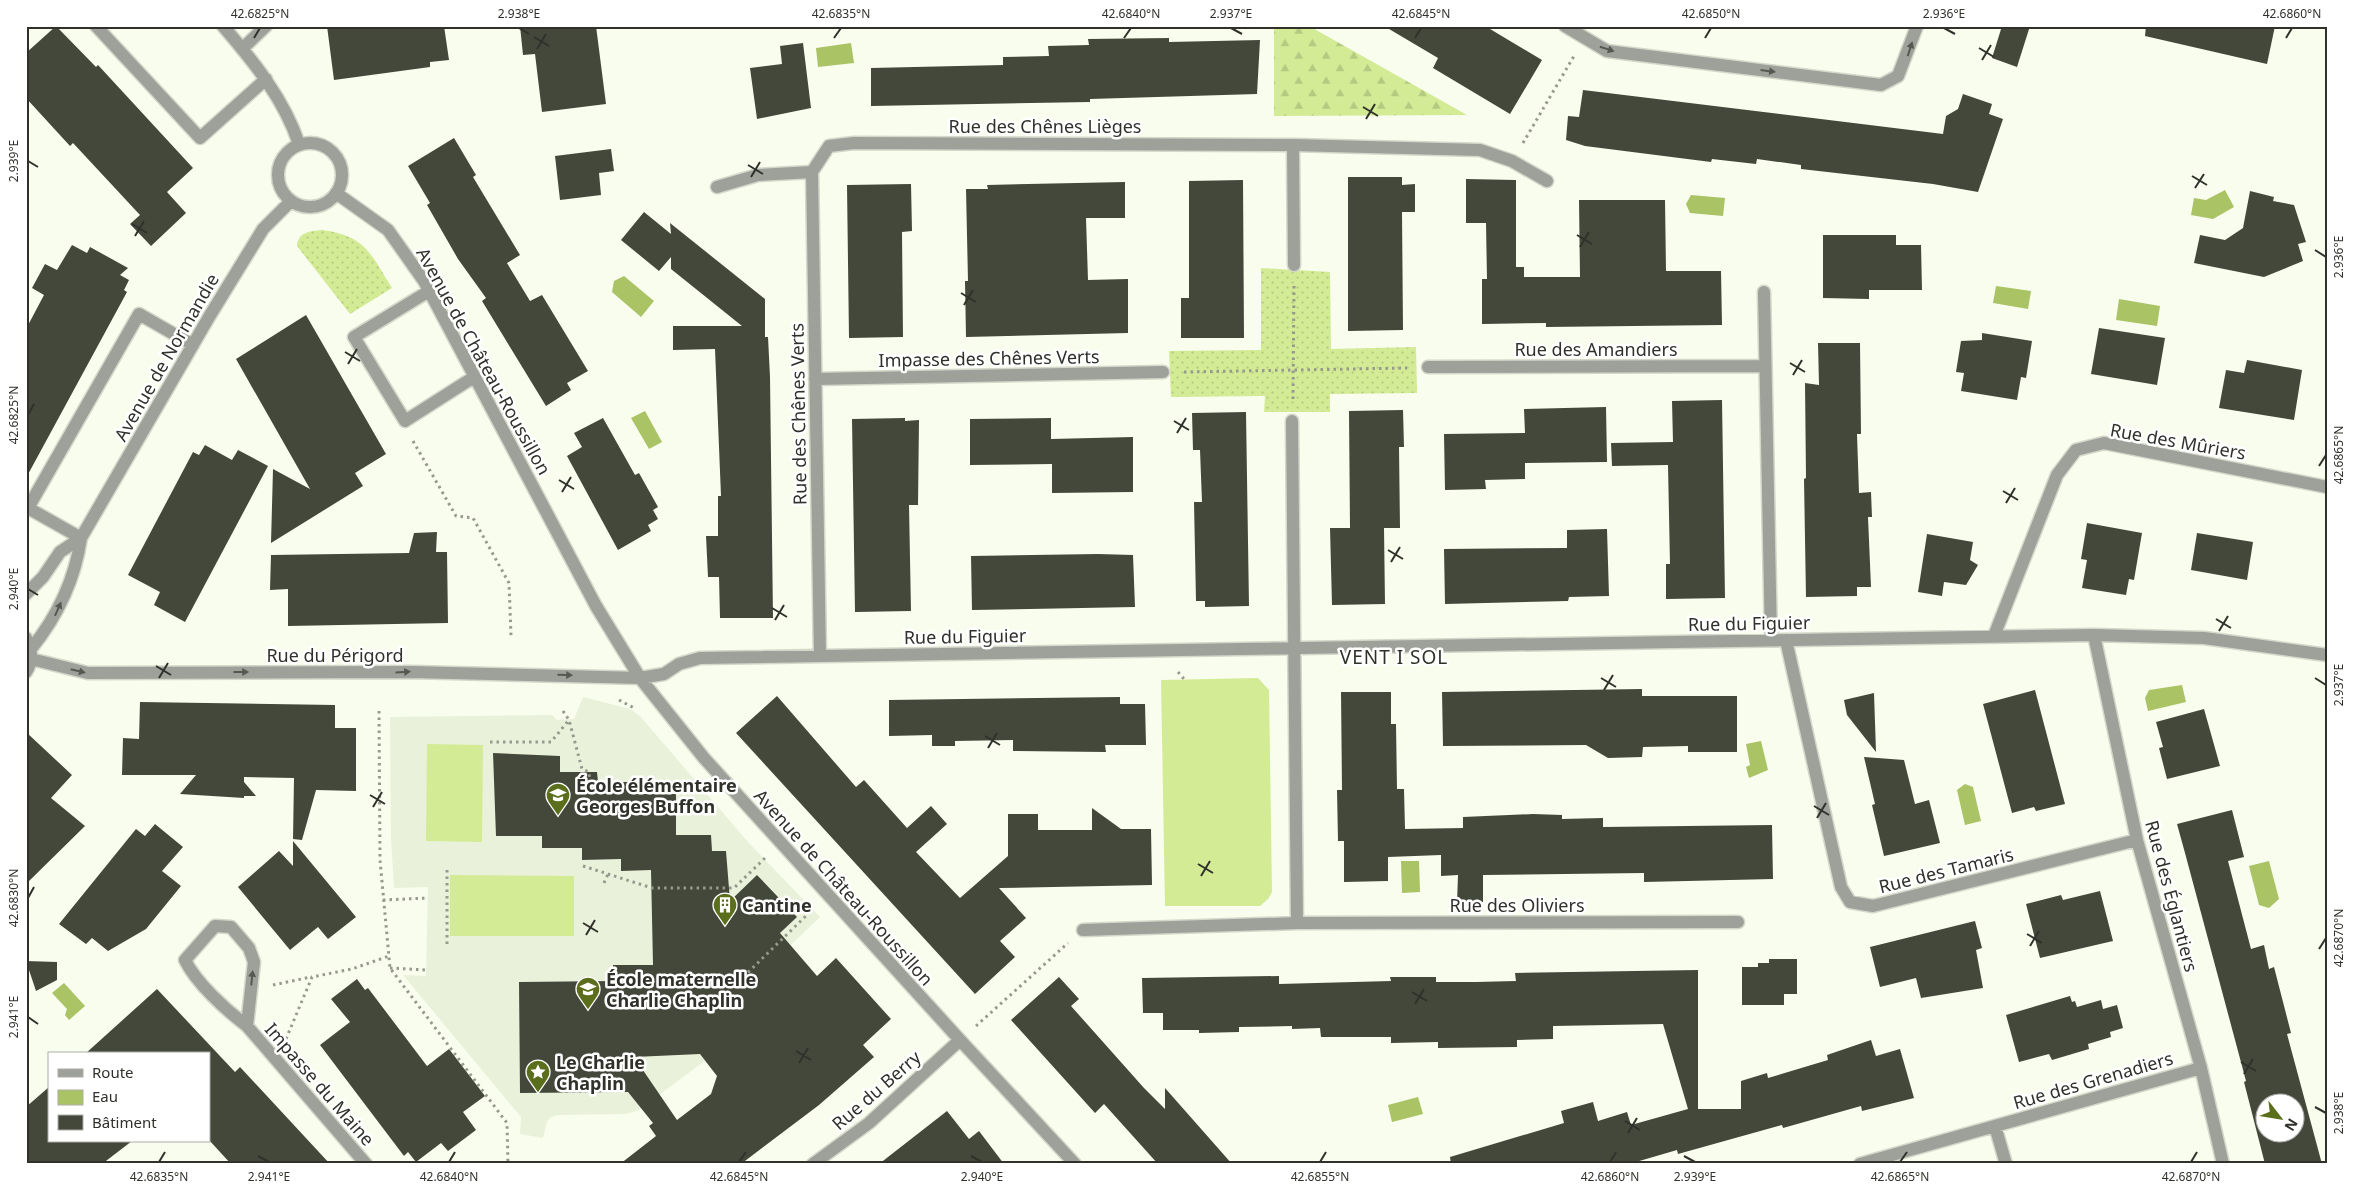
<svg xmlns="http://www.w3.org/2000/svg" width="2353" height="1190" font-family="'Noto Sans',sans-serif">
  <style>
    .built { fill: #eaf1da }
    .grass { fill: url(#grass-dots) }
    .forest { fill: url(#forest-firs) }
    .pitch { fill: #d3eb95 }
    .water { fill: #aac364 }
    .building { fill: #44483b; fill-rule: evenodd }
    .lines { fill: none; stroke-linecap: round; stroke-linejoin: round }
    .minor-casing { stroke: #d4d8ca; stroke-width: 15 }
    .path { stroke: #96998d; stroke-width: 3; stroke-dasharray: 2.5 4; stroke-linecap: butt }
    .minor { stroke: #9ea09a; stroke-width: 12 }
    .oneway { fill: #565852 }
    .ticks { fill: none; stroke: #30312b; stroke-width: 2 }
    .labels { text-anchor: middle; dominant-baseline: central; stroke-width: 5; stroke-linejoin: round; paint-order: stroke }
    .street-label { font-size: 18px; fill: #30312b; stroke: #fff }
    .poi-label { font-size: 18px; font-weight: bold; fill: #30312b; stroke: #fff; text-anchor: start }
    .neighbourhood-label { font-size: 19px; letter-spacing: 1px; fill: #2e3226; stroke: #fff }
    .neatline { fill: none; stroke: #30312b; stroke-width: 2 }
    .ticks-label { font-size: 12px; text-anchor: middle; fill: #30312b }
  </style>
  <defs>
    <pattern id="grass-dots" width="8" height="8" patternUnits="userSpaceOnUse" patternTransform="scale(1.25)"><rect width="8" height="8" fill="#d3eb95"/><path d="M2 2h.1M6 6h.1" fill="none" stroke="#b5ca81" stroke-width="1.8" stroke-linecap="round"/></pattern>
    <pattern id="forest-firs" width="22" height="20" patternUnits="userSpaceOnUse" patternTransform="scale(1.25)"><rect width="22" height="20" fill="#d3eb95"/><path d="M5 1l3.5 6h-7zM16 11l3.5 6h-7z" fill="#b5ca81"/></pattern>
  </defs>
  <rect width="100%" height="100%" fill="#f8fded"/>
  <path class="built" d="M583 697 630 709 640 716 748 842 820 917 737 996 754 1024 639 1110 626 1114 557 1115 551 1117 547 1122 543 1138 520 1134 521 1117 403 975 426 976 428 887 394 888 391 838 390 717 552 715 557 720 574 719Z"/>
  <path class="grass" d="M322 230C366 236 370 253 392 288L350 314 297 246C298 232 310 231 322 230Z
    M1261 268 1330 272 1331 349 1416 347 1417 393 1330 394V412H1264L1265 396 1171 397 1169 351 1261 350Z"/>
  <path class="forest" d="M1274 26H1309L1467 115 1274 116Z"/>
  <path class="pitch" d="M1258 678 1269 690 1272 892 1268 899 1260 906H1165L1161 680Z
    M427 744 483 745 482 842 426 841Z
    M450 875 574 876V936H450Z"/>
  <path class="water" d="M851 43 854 63 818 67 816 48Z
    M2225 190 2234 207 2213 219 2191 215 2194 198 2206 200Z
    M1691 195 1725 198 1723 216 1690 213 1686 204Z
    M624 276 654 301 641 317 612 292 614 281Z
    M1996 286 2031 291 2028 309 1993 303Z
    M2119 299 2160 306 2157 326 2116 320Z
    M645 411 662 442 649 449 631 418Z
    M2182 685 2186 702 2148 711 2145 698 2149 690Z
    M1761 741 1768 770 1749 778 1746 767 1750 765 1746 744Z
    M1965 784 1973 787 1981 821 1965 825 1957 790Z
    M1401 861H1419L1420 892 1402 893Z
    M2269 861 2279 899 2269 908 2259 905 2249 866Z
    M64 983 85 1006 69 1020 65 1015 67 1009 52 993Z
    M1418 1097 1423 1114 1392 1122 1388 1105Z"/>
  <path class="building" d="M56 26 96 67 98 65 193 168 167 192 186 213 151 246 130 224 140 215 73 143 70 146 26 98V53Z
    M327 26H444L449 60 430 62V67L334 80Z
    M520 26H596L606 104 542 112 535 54 523 55Z
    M1384 26H1485L1542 60 1510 114 1433 68 1438 58Z
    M2002 26H2030L2017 67 1992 58Z
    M2146 26H2275L2267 64 2145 36Z
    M1169 38V42L1260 40 1257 94 1090 99V102L871 106V68L1003 65V57L1049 56 1048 46 1089 45 1088 39Z
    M803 43 811 108 757 119 750 68 782 64 780 46Z
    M1583 90 1943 134 1946 116 1958 109 1963 94 1992 104 1989 114 2003 119 1978 192 1933 184 1801 169V165L1757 159 1756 164 1712 159 1711 162 1585 146 1566 140 1568 116 1579 117Z
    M454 138 476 175 473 177 520 255 507 263 530 301 542 295 588 371 567 383 571 390 546 406 482 301 486 298 458 259 427 205 430 203 408 166Z
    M611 149 614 171 599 173 601 195 560 200 555 156Z
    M1348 177H1402V185L1415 184V212H1402L1403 330 1348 331Z
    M1466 179 1516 180V267H1524V277H1580L1579 200H1665L1666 271H1721L1722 325 1546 327V323L1482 324V279H1487L1486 223H1466Z
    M1243 180 1244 338H1181V298H1189V181Z
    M1125 182V218H1086L1088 280 1128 279V333L966 337 965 281H968L966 189H988L987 185Z
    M911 184 912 231 902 232 903 337 849 338 847 185Z
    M2250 191 2274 197 2273 201 2294 205 2306 242 2298 244 2303 261 2264 277 2194 263 2200 235 2225 240 2243 228Z
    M644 212 671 234 670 223 765 299V337H768L770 377 773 618H720L719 577H708L706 536H718V496H721L715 349 673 350V326H742L671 269V257L659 271 621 240Z
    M1823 235H1896V245H1921L1922 290H1869V299L1823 298Z
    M72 245 87 253 90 247 128 268 120 275 129 280 124 290 127 292 26 478V329L44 295 32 288 45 264 57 270Z
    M306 315 386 454 355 473 363 486 271 543 273 469 310 489 236 359Z
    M2099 328 2165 338 2157 385 2091 374Z
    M1982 333 2032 341 2026 378 2021 377 2017 400 1961 391 1964 373 1956 372 1961 341 1982 340Z
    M1818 343H1860L1861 434H1857L1859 493 1871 492 1872 517H1868L1871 587H1857V596L1806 597 1804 479 1806 478 1805 383 1819 385Z
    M2247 360 2302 370 2294 420 2219 408 2226 370 2244 373Z
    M1722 400 1725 598 1666 599V564H1670L1668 465 1612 466 1611 443 1673 442 1672 401Z
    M1606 407 1607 462 1525 463V479L1485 480 1486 489 1445 490 1444 434 1525 433 1524 409Z
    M1403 410 1404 447H1399L1400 528H1384L1385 604 1332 605 1330 528H1350L1349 411Z
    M1246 412 1249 606 1205 607V601H1196L1194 502H1202L1200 450H1193L1192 413Z
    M603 418 635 475 639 473 658 507 653 510 658 519 648 525 651 531 618 550 567 456 582 447 574 433Z
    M905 418V421L919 420 918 505H909L911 611 855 612 852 419Z
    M1051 418V439L1133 437V492L1052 493V464L970 465V419Z
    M205 445 232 460 238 450 268 466 185 622 154 605 160 592 128 575 193 452 199 455Z
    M2087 523 2142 533 2134 580 2129 579 2126 595 2082 588 2087 560 2081 559Z
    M1607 529 1609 596 1569 597 1568 601 1445 604 1444 549 1567 548V530Z
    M437 532 436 552H447L448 623 288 626V589L270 590 271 555 409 553 414 533Z
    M2197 533 2253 542 2247 580 2191 570Z
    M1927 534 1973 542 1970 560 1978 565 1966 585 1944 582 1942 596 1918 592Z
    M1098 554 1133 555 1135 607 972 610 971 556Z
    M1642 689V696H1737V752H1688V746L1643 747 1642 757 1608 758 1586 745 1443 746 1442 692Z
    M2035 690 2065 804 2036 811 2034 807 2012 813 1983 704Z
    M1341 692H1391V724H1396L1397 789H1404L1405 829 1463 828V817L1533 814 1562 815V819L1603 818V827L1772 825 1773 879 1644 882V873L1483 875V902L1457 903 1458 875 1441 876V855L1388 857V881L1344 882V841H1338L1337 790H1342Z
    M1874 693 1876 752 1847 715 1844 700Z
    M777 696 856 787 864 780 907 828 931 806 947 824 916 852 960 898 1008 856V814H1038V830H1092V808L1121 829H1151L1152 885 999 888 1026 918 1000 941 1015 957 975 994 736 733Z
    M1120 697V704H1145L1146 745H1105L1106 752 1013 751V740L955 741V746H932V735L889 736V700Z
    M140 702 335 705V728H356V791L316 790 302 840 293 839 294 778 244 777V782L256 796H244V798L180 794 196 775H122L123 738 139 739Z
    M2204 709 2220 766 2167 779 2159 748 2163 747 2156 722Z
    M26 732 72 775 51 798 85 826 26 884Z
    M493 753 560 756V772H597L598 782H637V794H676V835H711L712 851H726L730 901 757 875 797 917 780 933 817 976 836 958 891 1019 863 1045 874 1057 819 1105 741 1164H620L656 1136 649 1126 653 1123 628 1092 520 1093 519 982 614 981 613 965H653L651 870 621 871V859L582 860V848H542V836H496ZM700 1054 717 1076 711 1094 677 1120 634 1057Z
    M1864 757 1904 760 1915 804 1929 800 1940 843 1884 856 1872 805 1875 804Z
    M2232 810 2244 857 2228 861 2251 949 2264 945 2269 969 2274 967 2291 1033 2287 1034 2322 1164H2265L2244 1082 2246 1081 2185 853 2177 824ZM2266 1102H2296V1132H2266Z
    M155 824 183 847 162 871 181 886 146 929 108 951 92 938 86 944 59 924 136 829 145 836Z
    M293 841 356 917 328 939 318 927 290 950 238 887 279 851 293 866Z
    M2100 891 2113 941 2040 958 2026 904 2061 895 2063 900Z
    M1975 921 1982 948 1976 950 1983 988 1921 998 1916 978 1880 987 1870 947Z
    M1769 959H1797V994H1784V1005H1742V967H1758V963H1769Z
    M26 961 57 962V980L36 991Z
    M1698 970V1109H1741V1081L1767 1073 1768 1078 1828 1060 1827 1055 1871 1040 1876 1056 1900 1049 1914 1098 1862 1111 1861 1106 1783 1128 1782 1125 1678 1154 1677 1150 1629 1164H1451L1450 1157 1564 1123 1561 1111 1593 1102 1598 1121 1627 1112 1631 1125 1688 1109 1663 1024 1553 1026V1039L1517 1040V1047L1438 1048V1042L1391 1043V1037H1321L1320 1028 1292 1029V1026L1239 1027V1032L1199 1033V1030H1163V1013H1143L1142 978 1279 976V984L1391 981 1390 977H1436V982H1476L1516 981 1515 973Z
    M1059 977 1079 999 1071 1006 1144 1088 1165 1109V1088L1232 1164H1158L1104 1104 1095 1113 1011 1020Z
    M357 979 365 990 368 988 427 1066 449 1049 485 1096 463 1112 476 1130 448 1151 441 1143 416 1162 408 1152 404 1156 320 1045 350 1022 331 999Z
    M157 989 235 1072 240 1067 330 1164H231L209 1140V1054H85Z
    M2070 996 2072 1002 2075 1001 2077 1007 2101 1000 2103 1009 2117 1005 2123 1028 2110 1032 2111 1037 2088 1044 2089 1049 2052 1060 2049 1054 2019 1062 2006 1015Z
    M49 1087V1141H132L102 1164H26V1107Z
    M947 1111 969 1139 979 1131 1004 1164H879Z"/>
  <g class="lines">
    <defs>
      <path id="minor" d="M96 26 200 138 266 79
        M223 26C254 62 284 99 299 144
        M1565 26 1607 51 1881 85 1898 76 1917 26
        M242 49 266 26
        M278 175a32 32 0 1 1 64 0a32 32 0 1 1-64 0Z
        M1293 145 1294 265
        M812 172 829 146 854 143 1293 145 1480 150 1512 161 1547 181
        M812 172 820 656
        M717 187 758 175 812 172
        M336 193 388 230 424 281 596 606 640 678 704 758 960 1040 1075 1164
        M429 291 354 337 405 421 474 377
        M1764 292 1771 640
        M1428 367 1764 366
        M815 379 1163 372
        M1292 421 1297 923
        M81 538 28 508 139 314 193 345
        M26 594 43 577 60 552 81 538
        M2094 635 2137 840 2201 1068 2223 1164
        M1994 636 2057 475 2076 450 2104 443 2327 487
        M26 638C32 649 33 661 26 672
        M1786 640 1841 887 1850 902 1873 906 2137 840
        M31 649C57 617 75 579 81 538L209 317 263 229 291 201
        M31 659 88 673 412 672 640 678 664 674 679 664 700 658 2094 635 2204 638 2327 655
        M1083 930 1297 923 1738 922
        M247 1026 254 962 249 948 231 927 215 926 185 960C196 983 226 1010 247 1026L366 1164
        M1995 1126 2006 1164
        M813 1164 869 1123 960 1040
        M1860 1164 2201 1068"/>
    </defs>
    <use href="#minor" class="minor-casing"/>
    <path class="path" d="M1523 143 1574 56
      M1184 372 1407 368
      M1293 399 1294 286
      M413 441 456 516 473 518 509 583 511 636
      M1178 672 1184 679
      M619 700 636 709
      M379 711 380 860 390 968 507 1123 508 1164
      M563 711 569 720 582 769 589 772 590 782
      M490 742H551L569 720
      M583 866 652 888H734L765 858
      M604 883 608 874
      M383 900 428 898
      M447 944V866
      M390 968 426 970
      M273 985 311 977
      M734 986 812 910
      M976 1026 1068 943
      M286 1039 312 977 352 969 389 956"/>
    <use href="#minor" class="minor"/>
  </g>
  <defs><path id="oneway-solid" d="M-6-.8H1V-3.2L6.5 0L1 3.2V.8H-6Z" transform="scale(1.25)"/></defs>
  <g class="oneway">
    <use href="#oneway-solid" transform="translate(1607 49) rotate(18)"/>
    <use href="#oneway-solid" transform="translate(1910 49) rotate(-72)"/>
    <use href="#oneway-solid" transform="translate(1768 71) rotate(7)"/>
    <use href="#oneway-solid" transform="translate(58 609) rotate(-66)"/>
    <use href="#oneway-solid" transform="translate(78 671) rotate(13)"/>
    <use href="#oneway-solid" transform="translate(241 672)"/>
    <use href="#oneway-solid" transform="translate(403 672) rotate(-3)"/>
    <use href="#oneway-solid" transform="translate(565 675) rotate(2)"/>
    <use href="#oneway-solid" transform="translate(252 978) rotate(-84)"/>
  </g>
  <path class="ticks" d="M519 28 529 34M1231 28 1242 34M1944 28 1955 34M534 37 549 46M254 38 260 28M834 38 841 28M1124 38 1131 28M1415 38 1421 28M1705 38 1711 28M2286 38 2292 28M1979 48 1994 57M537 49 546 34M1982 60 1991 45M1363 107 1378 116M1366 119 1375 104M28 161 38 167M748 165 763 174M2192 176 2207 185M751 177 760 162M2195 188 2204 174M132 224 147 233M1577 235 1592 244M135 236 144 221M1580 247 1589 232M2315 250 2326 257M961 293 976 302M964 305 973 290M345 352 360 361M1790 363 1805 372M348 364 357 349M1793 375 1802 360M28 415 34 404M1174 421 1189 430M1177 433 1186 418M2319 466 2326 455M559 480 574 489M2003 491 2018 500M562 492 571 477M2006 503 2015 488M1388 550 1403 559M1391 562 1400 547M28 589 38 595M772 608 787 617M2216 619 2231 628M775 620 784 605M2219 631 2228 616M156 666 171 675M159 678 168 663M1601 678 1616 687M2315 678 2326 685M1604 690 1613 675M985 736 1000 745M988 748 997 733M370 795 385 804M1814 806 1829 815M373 807 382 792M1817 818 1826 803M1198 864 1213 873M1201 876 1210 861M28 898 34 887M583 923 598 932M2027 934 2042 943M586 935 595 920M2030 946 2039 931M2319 949 2326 938M1412 992 1427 1001M1415 1004 1424 989M28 1017 38 1024M796 1051 811 1060M2241 1062 2256 1071M799 1063 808 1048M2244 1074 2253 1059M2315 1107 2326 1113M1625 1121 1640 1130M1628 1133 1637 1118M258 1156 269 1162M971 1156 982 1162M1684 1156 1695 1162M159 1162 165 1152M449 1162 455 1152M739 1162 746 1152M1320 1162 1326 1152M1610 1162 1616 1152M1900 1162 1907 1152M2191 1162 2197 1152"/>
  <defs>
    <symbol id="school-pin" viewBox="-11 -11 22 30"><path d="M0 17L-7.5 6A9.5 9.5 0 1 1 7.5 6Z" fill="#5b6e1b" stroke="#fff"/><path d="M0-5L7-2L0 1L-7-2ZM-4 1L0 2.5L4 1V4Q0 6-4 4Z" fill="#fff"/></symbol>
    <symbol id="building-pin" viewBox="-11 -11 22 30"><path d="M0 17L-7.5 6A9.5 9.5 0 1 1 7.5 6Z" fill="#5b6e1b" stroke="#fff"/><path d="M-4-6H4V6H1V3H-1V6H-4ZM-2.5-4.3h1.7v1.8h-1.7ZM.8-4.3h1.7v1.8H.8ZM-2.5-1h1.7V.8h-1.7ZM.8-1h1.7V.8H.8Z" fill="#fff"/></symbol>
    <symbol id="sight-pin" viewBox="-11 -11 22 30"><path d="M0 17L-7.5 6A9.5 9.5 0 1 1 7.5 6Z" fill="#5b6e1b" stroke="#fff"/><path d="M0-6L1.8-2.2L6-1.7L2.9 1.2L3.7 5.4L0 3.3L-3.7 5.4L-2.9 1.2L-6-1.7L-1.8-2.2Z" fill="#fff"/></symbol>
  </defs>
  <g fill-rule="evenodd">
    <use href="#school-pin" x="544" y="781" width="28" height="38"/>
    <use href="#building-pin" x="711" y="891" width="28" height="38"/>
    <use href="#school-pin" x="574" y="975" width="28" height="38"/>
    <use href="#sight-pin" x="524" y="1058" width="28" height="38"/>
  </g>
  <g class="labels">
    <g class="street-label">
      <text x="1045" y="126">Rue des Chênes Lièges</text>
      <text x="1596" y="349">Rue des Amandiers</text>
      <text transform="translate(166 357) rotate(-60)">Avenue de Normandie</text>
      <text transform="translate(989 358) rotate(-1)">Impasse des Chênes Verts</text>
      <text transform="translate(484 361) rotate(61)">Avenue de Château-Roussillon</text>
      <text transform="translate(798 414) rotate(-91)">Rue des Chênes Verts</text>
      <text transform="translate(2178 441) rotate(10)">Rue des Mûriers</text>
      <text transform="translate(1749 623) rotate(-1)">Rue du Figuier</text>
      <text transform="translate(965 636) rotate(-1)">Rue du Figuier</text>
      <text x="335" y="655">Rue du Périgord</text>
      <text transform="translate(1946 870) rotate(-14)">Rue des Tamaris</text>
      <text transform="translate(844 887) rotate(48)">Avenue de Château-Roussillon</text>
      <text transform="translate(2172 896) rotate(75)">Rue des Églantiers</text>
      <text x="1517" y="905">Rue des Oliviers</text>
      <text transform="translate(2093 1080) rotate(-16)">Rue des Grenadiers</text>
      <text transform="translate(320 1084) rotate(49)">Impasse du Maine</text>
      <text transform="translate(876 1090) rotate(-41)">Rue du Berry</text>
    </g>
    <g class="poi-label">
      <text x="576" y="785">École élémentaire<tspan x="576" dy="21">Georges Buffon</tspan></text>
      <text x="742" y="905">Cantine</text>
      <text x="606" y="979">École maternelle<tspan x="606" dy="21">Charlie Chaplin</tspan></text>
      <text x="556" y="1062">Le Charlie<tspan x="556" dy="21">Chaplin</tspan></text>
    </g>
    <g class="neighbourhood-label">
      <text x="1394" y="657">VENT I SOL</text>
    </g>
  </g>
  <rect width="2353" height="1190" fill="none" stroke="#ffffff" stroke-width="55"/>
  <rect x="48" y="1052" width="162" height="90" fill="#ffffff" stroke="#acadaa"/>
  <rect x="58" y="1069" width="25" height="8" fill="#9ea09a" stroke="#acadaa"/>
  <text x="92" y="1078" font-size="15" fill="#30312b">Route</text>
  <rect x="58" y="1090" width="25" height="15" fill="#aac364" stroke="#acadaa"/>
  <text x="92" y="1102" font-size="15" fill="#30312b">Eau</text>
  <rect x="58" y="1115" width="25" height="15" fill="#44483b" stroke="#acadaa"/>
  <text x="92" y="1128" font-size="15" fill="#30312b">Bâtiment</text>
  <g transform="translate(2280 1118) rotate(121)"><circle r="24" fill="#ffffff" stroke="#acadaa"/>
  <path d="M0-4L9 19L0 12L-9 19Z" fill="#5b6e1b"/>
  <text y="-8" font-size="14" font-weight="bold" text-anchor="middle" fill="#30312b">N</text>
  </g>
  <rect x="28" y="28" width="2298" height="1134" class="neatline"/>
  <g class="ticks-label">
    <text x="260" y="18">42.6825°N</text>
    <text x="519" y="18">2.938°E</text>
    <text x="841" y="18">42.6835°N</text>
    <text x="1131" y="18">42.6840°N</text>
    <text x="1231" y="18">2.937°E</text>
    <text x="1421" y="18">42.6845°N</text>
    <text x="1711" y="18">42.6850°N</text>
    <text x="1944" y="18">2.936°E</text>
    <text x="2292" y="18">42.6860°N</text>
    <text transform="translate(14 161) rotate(-90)" y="4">2.939°E</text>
    <text transform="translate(2339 257) rotate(-90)" y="4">2.936°E</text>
    <text transform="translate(14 415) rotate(-90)" y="4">42.6825°N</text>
    <text transform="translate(2339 455) rotate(-90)" y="4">42.6865°N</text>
    <text transform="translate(14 589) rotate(-90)" y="4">2.940°E</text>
    <text transform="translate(2339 685) rotate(-90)" y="4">2.937°E</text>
    <text transform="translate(14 898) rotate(-90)" y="4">42.6830°N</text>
    <text transform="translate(2339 938) rotate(-90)" y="4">42.6870°N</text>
    <text transform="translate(14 1017) rotate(-90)" y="4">2.941°E</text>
    <text transform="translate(2339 1113) rotate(-90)" y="4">2.938°E</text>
    <text x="159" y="1181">42.6835°N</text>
    <text x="269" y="1181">2.941°E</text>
    <text x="449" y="1181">42.6840°N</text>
    <text x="739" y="1181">42.6845°N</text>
    <text x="982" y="1181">2.940°E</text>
    <text x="1320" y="1181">42.6855°N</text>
    <text x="1610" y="1181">42.6860°N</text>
    <text x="1695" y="1181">2.939°E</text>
    <text x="1900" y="1181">42.6865°N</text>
    <text x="2191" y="1181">42.6870°N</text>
  </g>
</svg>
